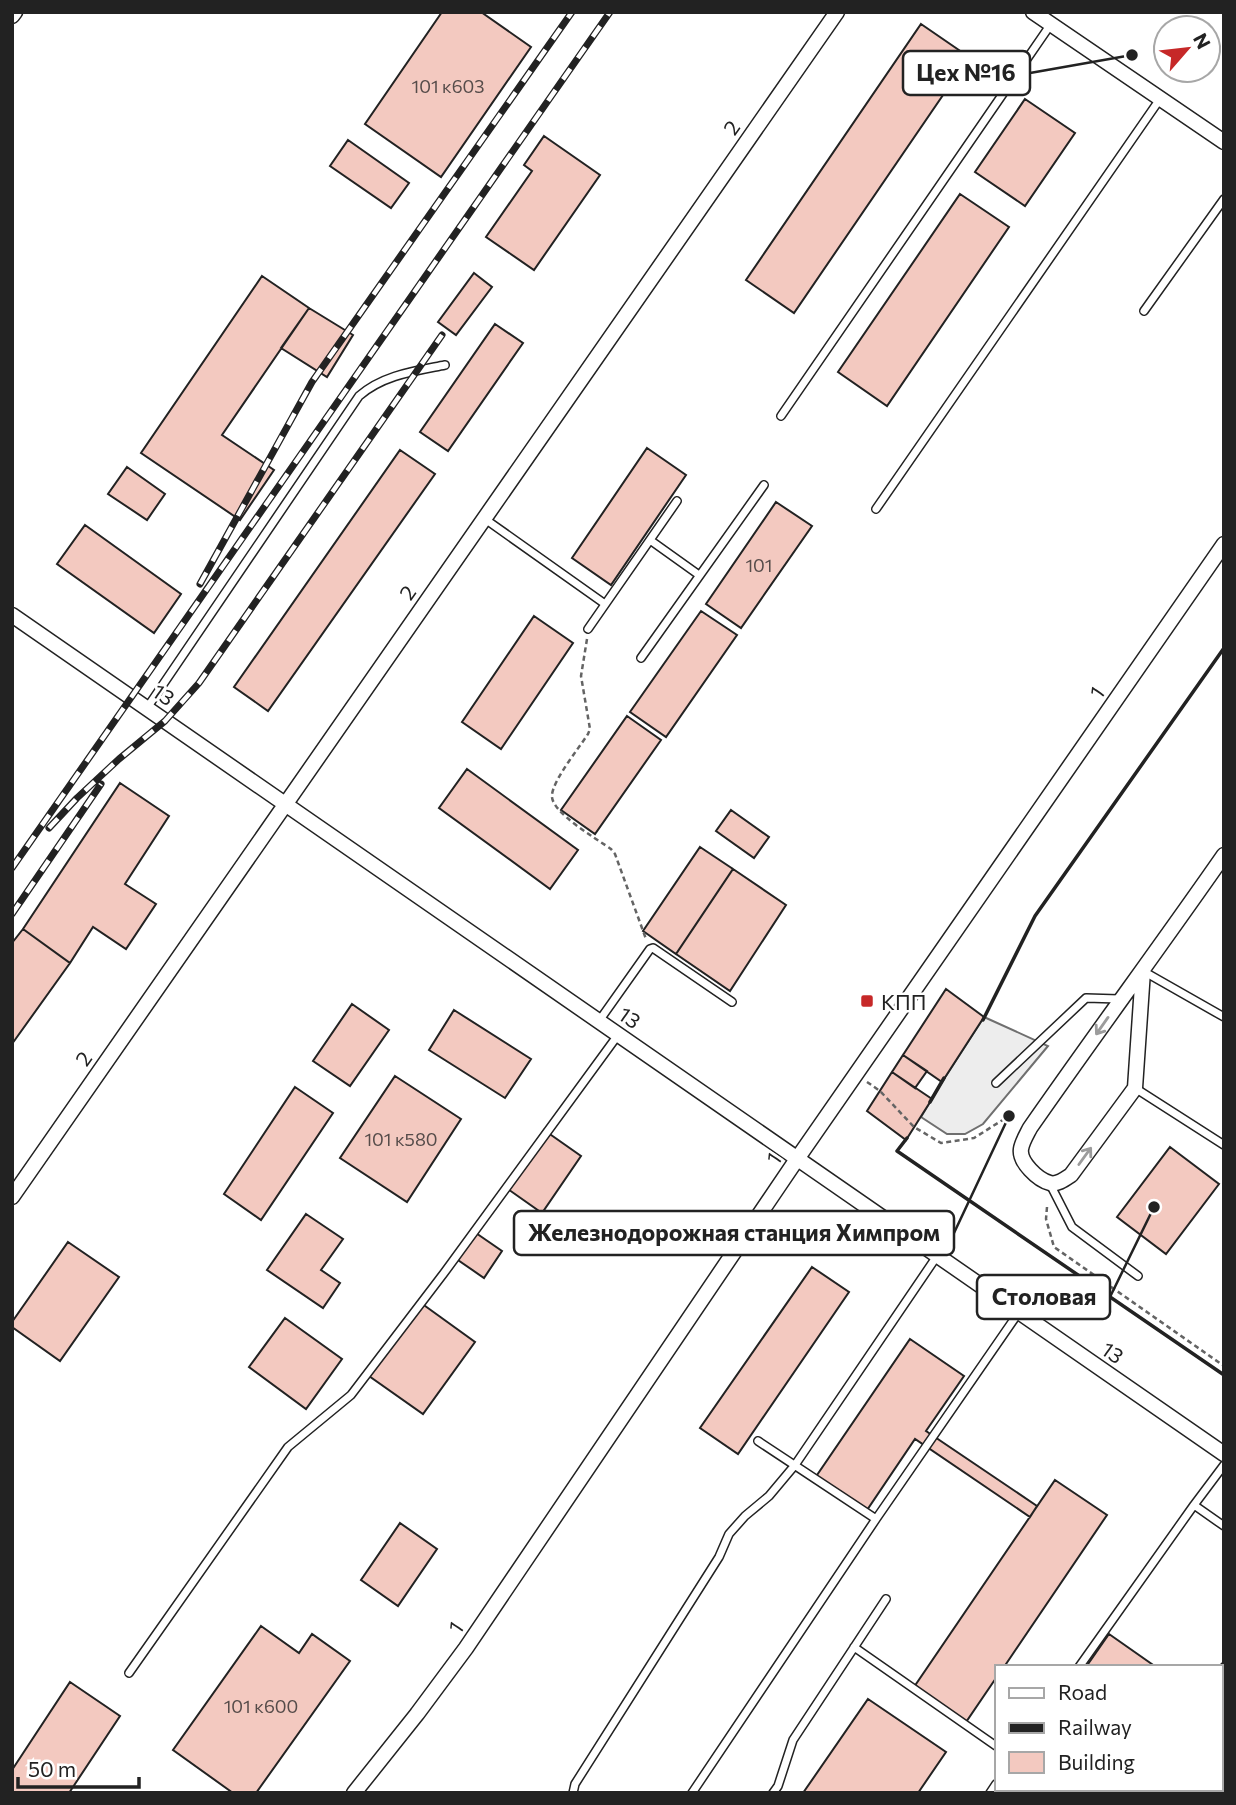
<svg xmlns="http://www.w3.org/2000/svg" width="1236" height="1805" font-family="Commissioner,sans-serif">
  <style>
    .parking { fill: #ededed; stroke: #6f6f6f; stroke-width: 2 }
    .building { fill: #f3c9c0; stroke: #222; stroke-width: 2 }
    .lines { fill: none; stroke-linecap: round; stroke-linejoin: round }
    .service-casing { stroke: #222; stroke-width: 10 }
    .minor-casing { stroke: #222; stroke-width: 17 }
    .path { stroke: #646464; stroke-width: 2.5; stroke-dasharray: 5 3.5; stroke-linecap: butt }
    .service { stroke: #fff; stroke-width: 7 }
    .minor { stroke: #fff; stroke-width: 14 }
    .rail-casing { stroke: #222; stroke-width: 7 }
    .rail { stroke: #fff; stroke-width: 4.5; stroke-dasharray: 13; stroke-linecap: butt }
    .wall { stroke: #222; stroke-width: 3.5 }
    .oneway { stroke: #9c9c9c }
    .poi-dot { fill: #c62828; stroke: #fff; stroke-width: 2.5 }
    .labels { text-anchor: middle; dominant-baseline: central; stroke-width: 5; stroke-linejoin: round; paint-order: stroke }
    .number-label { font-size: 18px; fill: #564c4a }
    .street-label { font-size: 21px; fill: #222; stroke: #fff }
    .poi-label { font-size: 21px; fill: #222; stroke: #fff; text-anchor: start }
    .leader { fill: none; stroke: #222; stroke-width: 2.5 }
    .callout-dot { fill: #222; stroke: #fff; stroke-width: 2.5 }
    .callout { fill: #fff; stroke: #222; stroke-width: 2.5 }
    .callout-label { font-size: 23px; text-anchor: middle; font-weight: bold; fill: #222 }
  </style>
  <rect width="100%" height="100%" fill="#fff"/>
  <path class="parking" d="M984 1017 1048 1046 983 1124 965 1134H947L921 1117 942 1082Z"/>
  <path class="building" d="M442 12H481L531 47 441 177 365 124Z
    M921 24 969 57 794 313 746 280Z
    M1025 99 1075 133 1025 206 975 172Z
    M544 136 600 175 534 270 486 237 532 171 524 165Z
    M348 140 409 183 391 208 330 166Z
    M960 194 1009 227 887 406 838 372Z
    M474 273 492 287 456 335 438 322Z
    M262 276 309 308 222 435 274 470 240 520 141 453Z
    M309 308 353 335 327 377 281 348Z
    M495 324 523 343 448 451 420 432Z
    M647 448 686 475 611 585 572 558Z
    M400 450 435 474 268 711 234 687Z
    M127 467 165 494 147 520 108 494Z
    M776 502 812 526 741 628 706 604Z
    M85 525 181 594 154 633 57 564Z
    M701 611 737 635 666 737 630 712Z
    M534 616 573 643 501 749 462 722Z
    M627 716 661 740 595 834 561 810Z
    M467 769 578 850 550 889 439 808Z
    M120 783 169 816 125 884 156 904 126 949 93 927 70 963 23 929Z
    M731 810 769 837 754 858 716 831Z
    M700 847 733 869 676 954 643 931Z
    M733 869 786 905 730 991 676 954Z
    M23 929 70 963 12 1044V943Z
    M946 989 984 1017 942 1082 903 1055Z
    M352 1004 389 1030 350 1086 313 1061Z
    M454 1010 531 1059 505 1098 429 1050Z
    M903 1055 927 1071 915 1088 892 1072Z
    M892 1072 932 1099 906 1140 867 1111Z
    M395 1076 461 1119 407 1202 340 1158Z
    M295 1087 333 1113 261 1220 224 1194Z
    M544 1130 581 1156 542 1213 505 1187Z
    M1170 1147 1219 1184 1166 1254 1117 1217Z
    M306 1214 343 1239 321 1270 340 1283 323 1308 267 1270Z
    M473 1231 502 1251 484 1278 455 1258Z
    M68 1242 119 1277 60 1361 12 1327V1322Z
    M812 1267 849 1292 738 1454 700 1428Z
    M421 1303 475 1342 423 1414 369 1376Z
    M285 1318 342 1359 306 1409 249 1367Z
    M910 1339 964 1376 926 1431 1037 1506 1030 1517 915 1439 865 1513 815 1478Z
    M1055 1480 1107 1515 1004 1667H996V1678L964 1725 912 1690Z
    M400 1523 437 1549 398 1606 361 1580Z
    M261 1626 299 1653 312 1634 350 1661 256 1793H233L173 1750Z
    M1109 1634 1156 1667H1086Z
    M70 1682 120 1716 69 1793H12V1770Z
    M868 1699 946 1752 918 1793H803Z
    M1001 1789H1101L1099 1793H998Z"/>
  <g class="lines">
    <defs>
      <path id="service" d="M1144 311 1224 199
        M781 416 1051 24
        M876 509 1160 99
        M485 519 605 604
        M650 540 699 575
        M588 629 677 501
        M641 658 764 485
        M147 708 359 396C383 375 415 371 445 365
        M1143 971 1224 1017
        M599 1021 650 949 653 948 732 1002
        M996 1083 1086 998 1119 999
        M1135 1088 1224 1145
        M1050 1184 1072 1227 1138 1276
        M758 1441 876 1519 1019 1312
        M1224 1465 1194 1505 1224 1526
        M854 1647 996 1746
        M1079 1667 1194 1505
        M1220 1672 1224 1667
        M129 1673 288 1447 351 1395 444 1273 618 1035
        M573 1793 575 1784 719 1557 729 1534 745 1516 769 1496 795 1465 937 1256
        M692 1793 876 1519
        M773 1793 778 1786 793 1740 886 1599
        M990 1793 996 1784
        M1139 1793 1141 1789"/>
      <path id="minor" d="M1033 12 1224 142
        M12 16 15 12
        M12 615 1224 1454
        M1143 971 1135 1088 1071 1175C1065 1179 1057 1185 1050 1183 1038 1180 1019 1162 1021 1149 1022 1142 1027 1134 1030 1128 1094 1036 1160 947 1224 855
        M12 1197 837 12
        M354 1793 417 1714 466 1648 797 1159 1224 544"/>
    </defs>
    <use href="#service" class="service-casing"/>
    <use href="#minor" class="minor-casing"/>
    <path class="path" d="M587 639 581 676 590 729 588 734C579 748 553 780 552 795 550 812 597 839 611 849L615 854 646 939
      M867 1082 880 1091 914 1127 941 1143 974 1138 1009 1116
      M1047 1207 1046 1219 1054 1247 1224 1366"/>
    <use href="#service" class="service"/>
    <use href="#minor" class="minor"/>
    <defs>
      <path id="rail" d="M200 584 312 382 572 12
        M49 828 77 798 119 759 165 721 199 683 442 335
        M12 868 610 12
        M12 914 101 784
        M1125 1793 1127 1789"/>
    </defs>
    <use href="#rail" class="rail-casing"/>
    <use href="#rail" class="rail"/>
    <path class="wall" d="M983 1020 1035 916 1224 648
      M930 1102 944 1078
      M907 1138 897 1151 1224 1375
      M1220 1732 1224 1726
      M1220 1785 1224 1779
      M1185 1793 1187 1789
      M1216 1793 1218 1789"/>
  </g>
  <defs><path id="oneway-shaft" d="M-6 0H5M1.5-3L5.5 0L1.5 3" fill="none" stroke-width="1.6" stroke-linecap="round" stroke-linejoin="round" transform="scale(1.75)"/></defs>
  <g class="oneway">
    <use href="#oneway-shaft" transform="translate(1102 1026) rotate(125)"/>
    <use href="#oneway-shaft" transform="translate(1085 1156) rotate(-54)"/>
  </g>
  <rect class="poi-dot" x="860" y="994" width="14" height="14" rx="3.5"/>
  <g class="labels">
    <g class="number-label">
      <text x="448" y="86">101 к603</text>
      <text x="759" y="565">101</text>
      <text x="401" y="1139">101 к580</text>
      <text x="261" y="1706">101 к600</text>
    </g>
    <g class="street-label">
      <text transform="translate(731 127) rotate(-55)">2</text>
      <text transform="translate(407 592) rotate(-55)">2</text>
      <text transform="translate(1096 692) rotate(-55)">1</text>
      <text transform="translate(164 694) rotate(35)">13</text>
      <text transform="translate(630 1017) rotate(35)">13</text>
      <text transform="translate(83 1058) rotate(-55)">2</text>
      <text transform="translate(773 1158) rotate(-56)">1</text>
      <text transform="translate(1113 1352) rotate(35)">13</text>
      <text transform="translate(455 1627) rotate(-56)">1</text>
    </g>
    <g class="poi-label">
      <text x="881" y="1001">КПП</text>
    </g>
  </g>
  <path class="leader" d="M1132 55L1030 73M1009 1116L954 1233M1154 1207L1110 1297"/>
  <g class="callout-dot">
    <circle cx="1132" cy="55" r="7"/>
    <circle cx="1009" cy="1116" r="7"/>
    <circle cx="1154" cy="1207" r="7"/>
  </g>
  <g class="callout">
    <rect x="903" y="51" width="127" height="44" rx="7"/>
    <rect x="514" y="1211" width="440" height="44" rx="7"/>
    <rect x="977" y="1275" width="133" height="44" rx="7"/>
  </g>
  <g class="callout-label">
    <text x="966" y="81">Цех №16</text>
    <text x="734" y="1241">Железнодорожная станция Химпром</text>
    <text x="1044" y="1305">Столовая</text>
  </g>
  <rect width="1236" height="1805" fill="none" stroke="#222222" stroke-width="28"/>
  <rect x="995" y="1665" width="228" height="126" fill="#ffffff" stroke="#a7a7a7" stroke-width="2"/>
  <rect x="1009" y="1688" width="35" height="10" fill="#ffffff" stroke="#a7a7a7" stroke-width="2"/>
  <text x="1058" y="1700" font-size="21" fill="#222222">Road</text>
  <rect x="1009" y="1723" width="35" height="10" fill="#222222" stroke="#a7a7a7" stroke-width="2"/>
  <text x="1058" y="1735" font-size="21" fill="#222222">Railway</text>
  <rect x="1009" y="1752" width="35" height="21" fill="#f3c9c0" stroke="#a7a7a7" stroke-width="2"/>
  <text x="1058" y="1770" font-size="21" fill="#222222">Building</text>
  <g transform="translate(1187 49) rotate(62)"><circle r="33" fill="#ffffff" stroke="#a7a7a7" stroke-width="2"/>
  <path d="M0-5L12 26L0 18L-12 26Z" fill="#c62828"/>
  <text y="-10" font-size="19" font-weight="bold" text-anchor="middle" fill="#222222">N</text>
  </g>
  <path d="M18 1777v10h121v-10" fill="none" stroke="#222222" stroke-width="3.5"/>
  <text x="28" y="1777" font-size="21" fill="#222222" stroke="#ffffff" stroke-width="5" paint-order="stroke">50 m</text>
</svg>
